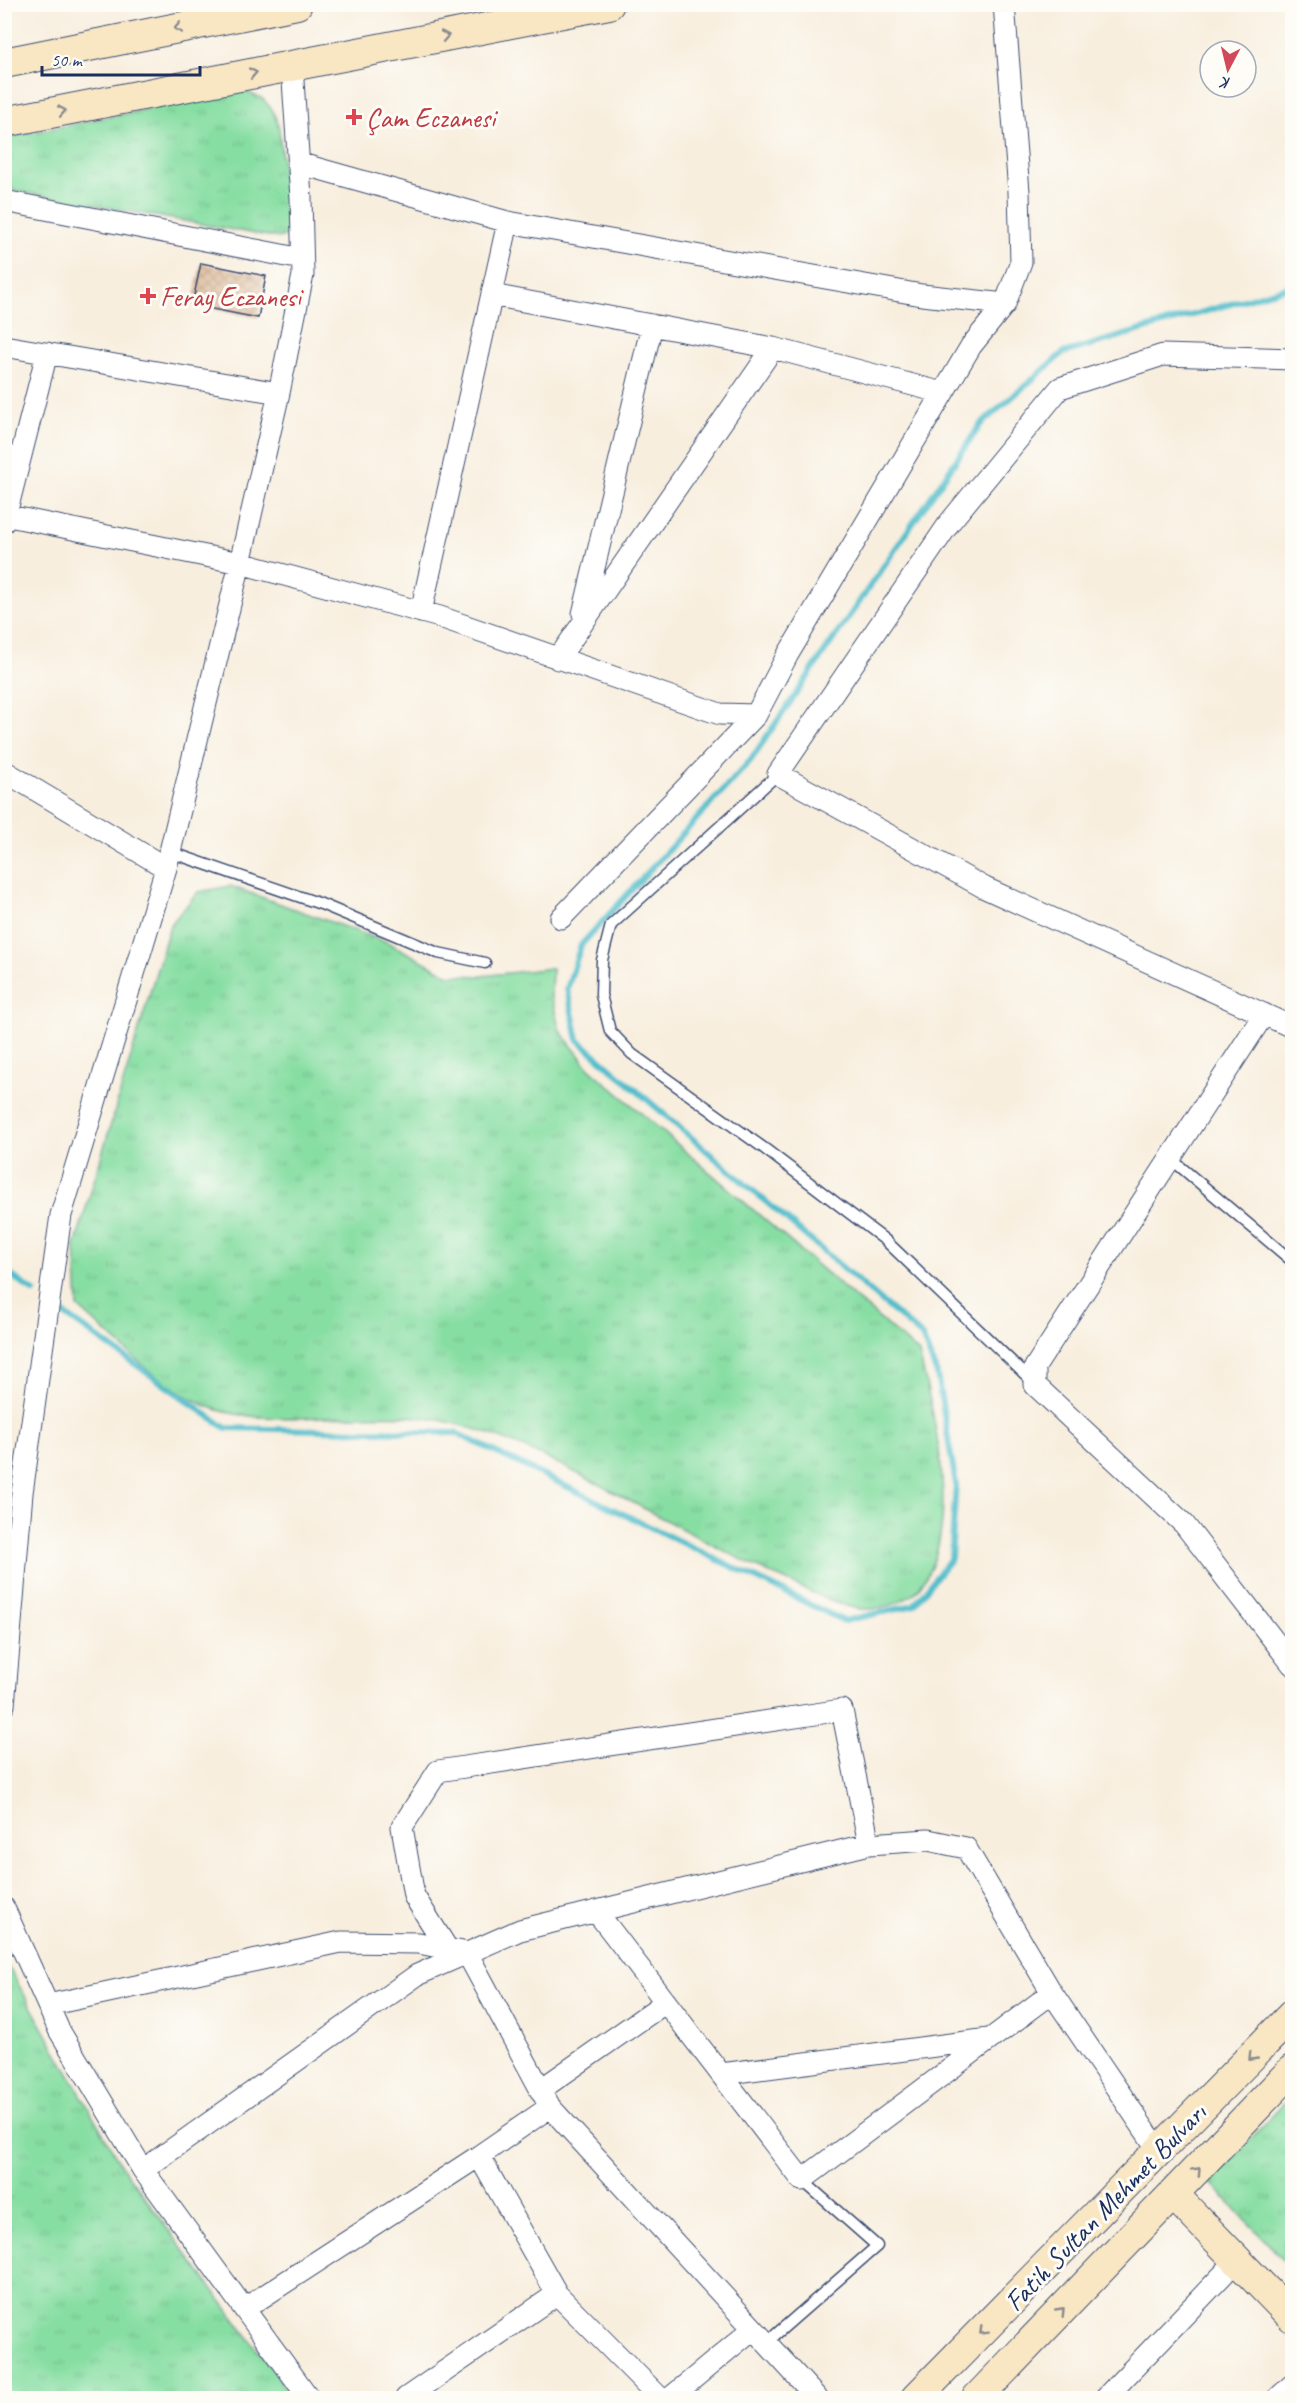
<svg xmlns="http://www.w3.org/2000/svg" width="1297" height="2403" font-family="Caveat,sans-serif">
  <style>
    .grass { fill: url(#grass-tufts); stroke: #518680; stroke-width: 1.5 }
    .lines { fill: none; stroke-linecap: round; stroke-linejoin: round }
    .stream { stroke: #52becc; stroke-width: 6 }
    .building { fill: url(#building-cross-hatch) }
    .lane-casing { stroke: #3c4c71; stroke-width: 13 }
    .street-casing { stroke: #3c4c71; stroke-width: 23 }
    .secondary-casing { stroke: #3c4c71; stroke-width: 32 }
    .lane { stroke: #fff; stroke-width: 10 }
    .street { stroke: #fff; stroke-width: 21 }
    .secondary { stroke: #f9e7c3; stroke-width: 30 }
    .oneway { stroke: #8a8b90 }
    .health-dot { fill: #e0444e; stroke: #fdfcf7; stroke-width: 2 }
    .labels { text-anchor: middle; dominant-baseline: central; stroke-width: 6; stroke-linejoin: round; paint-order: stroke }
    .health-label { font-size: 28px; fill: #be3a42; stroke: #fdfcf7; text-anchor: start }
    .street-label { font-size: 28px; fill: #1b2f5e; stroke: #fdfcf7 }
  </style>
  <defs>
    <pattern id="grass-tufts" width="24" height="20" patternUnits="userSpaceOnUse" patternTransform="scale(1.5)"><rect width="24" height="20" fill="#87dea3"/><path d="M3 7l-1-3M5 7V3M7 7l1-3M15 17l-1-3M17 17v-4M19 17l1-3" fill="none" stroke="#74bf8f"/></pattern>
    <pattern id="building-cross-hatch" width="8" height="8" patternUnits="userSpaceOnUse" patternTransform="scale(1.5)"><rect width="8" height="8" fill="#dcb795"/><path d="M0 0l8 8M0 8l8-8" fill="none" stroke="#b2957d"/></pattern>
  </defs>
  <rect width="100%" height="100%" fill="#fdfcf7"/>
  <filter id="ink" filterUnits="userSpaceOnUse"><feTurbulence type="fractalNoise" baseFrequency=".0167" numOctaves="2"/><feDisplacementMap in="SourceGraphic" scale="12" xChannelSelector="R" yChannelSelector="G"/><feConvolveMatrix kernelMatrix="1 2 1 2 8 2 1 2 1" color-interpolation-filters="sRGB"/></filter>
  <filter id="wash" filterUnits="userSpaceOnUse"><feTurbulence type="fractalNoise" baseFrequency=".008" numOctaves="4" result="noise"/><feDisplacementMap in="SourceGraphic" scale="24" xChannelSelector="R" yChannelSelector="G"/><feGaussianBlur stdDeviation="1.35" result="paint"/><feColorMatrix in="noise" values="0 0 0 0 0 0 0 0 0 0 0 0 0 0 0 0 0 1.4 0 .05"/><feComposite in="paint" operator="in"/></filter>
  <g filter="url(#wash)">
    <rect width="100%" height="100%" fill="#f8eede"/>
    <path class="grass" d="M242 90 263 99 273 111 279 128 289 234 279 238 5 189 4 138Z
      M230 886 387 942 449 975 482 976 552 968 551 996 560 1031 589 1068 919 1353C934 1417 962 1523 923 1582 920 1587 917 1592 912 1595 899 1604 879 1610 862 1609 840 1607 806 1590 785 1580 701 1543 623 1494 540 1455 496 1435 454 1419 406 1416 346 1412 256 1429 202 1404 155 1382 117 1341 78 1307L75 1245 170 925 198 892Z
      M4 1959 121 2165 293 2398H5Z
      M1292 2095V2269L1210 2182Z"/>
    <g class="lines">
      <path class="stream" d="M4 1270 34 1292
        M64 1314 226 1428 456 1433 844 1621 914 1605 951 1558 956 1484 937 1374 922 1336 578 1040 567 989 581 945 750 761 981 424 1063 353 1292 286"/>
    </g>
    <g id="blocks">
      <path class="building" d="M201 263 266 276 258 318 192 305Z"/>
    </g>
  </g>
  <g filter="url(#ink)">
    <use href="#blocks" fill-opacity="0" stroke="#3c4c71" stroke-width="1.5"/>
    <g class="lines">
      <defs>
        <path id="lane" d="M778 774 611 925 602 960 601 995 610 1031 632 1054 765 1149 885 1240 1033 1382
          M170 852 321 904 438 953 485 963
          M1170 1158 1292 1261
          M766 2343 877 2246 802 2180"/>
        <path id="street" d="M298 163 508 222 922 295 1005 304
          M4 201 302 259
          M492 295 773 348
          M4 346 279 393
          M1292 359 1163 355 1060 388 950 522 778 774 985 888 1292 1027
          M4 515 240 563 440 617 720 714 756 715
          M4 522 47 353
          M421 612 508 222
          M583 614 652 325
          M558 659 773 348 943 393
          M4 771 166 868
          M561 918 756 715 787 656 971 346 1005 304 1021 262 1019 192 1004 4
          M1264 1014 1035 1367V1385L1184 1524 1292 1664
          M4 1705 22 1493 61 1215 166 868 240 563 279 393 303 275 301 198 292 66
          M4 1908 59 2030 143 2170 309 2398
          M596 1911 802 2180 1052 1993
          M452 1956 414 1896 402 1827 438 1771 842 1710 869 1844
          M48 2005 341 1942 419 1943 467 1953 550 2107 817 2398
          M721 2074 989 2039
          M540 2090 666 2002
          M479 2156 557 2294 660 2398
          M143 2170 417 1975 520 1930 869 1844 928 1840 966 1848 1052 1993 1159 2151
          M244 2309 479 2156 550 2107
          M406 2398 557 2294
          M670 2398 753 2329
          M1105 2398 1237 2260
          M1278 2398 1292 2385"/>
        <path id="secondary" d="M4 63 297 4
          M4 122 609 4
          M1174 2195 1292 2317
          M916 2398 1292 2015
          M977 2398 1292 2070"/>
      </defs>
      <use href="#lane" class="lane-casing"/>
      <use href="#street" class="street-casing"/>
      <use href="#secondary" class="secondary-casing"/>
      <use href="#lane" class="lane"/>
      <use href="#street" class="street"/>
      <use href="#secondary" class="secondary"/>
    </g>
    <defs><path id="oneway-chevron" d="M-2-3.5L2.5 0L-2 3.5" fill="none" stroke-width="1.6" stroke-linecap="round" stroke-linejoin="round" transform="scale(1.5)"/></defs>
    <g class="oneway">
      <use href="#oneway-chevron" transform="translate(178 28) rotate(169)"/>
      <use href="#oneway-chevron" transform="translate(445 36) rotate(-11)"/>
      <use href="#oneway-chevron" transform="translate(253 73) rotate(-11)"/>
      <use href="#oneway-chevron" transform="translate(62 111) rotate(-11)"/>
      <use href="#oneway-chevron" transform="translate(1252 2057) rotate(134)"/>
      <use href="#oneway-chevron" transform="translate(1197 2171) rotate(-47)"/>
      <use href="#oneway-chevron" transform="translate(1061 2311) rotate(-46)"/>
      <use href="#oneway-chevron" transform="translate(983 2331) rotate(135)"/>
    </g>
  </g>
  <g class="health-dot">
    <path d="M351 108h6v6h6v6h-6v6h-6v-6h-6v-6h6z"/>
    <path d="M145 287h6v6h6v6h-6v6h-6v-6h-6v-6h6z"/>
  </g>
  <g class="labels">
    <g class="health-label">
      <text x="366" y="117">Çam Eczanesi</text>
      <text x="160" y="296">Feray Eczanesi</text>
    </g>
    <g class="street-label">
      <text transform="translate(1105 2207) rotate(-46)">Fatih Sultan Mehmet Bulvarı</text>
    </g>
  </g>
  <rect width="1297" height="2403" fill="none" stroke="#fdfcf7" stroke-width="24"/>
  <g transform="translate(1228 69) rotate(187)"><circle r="28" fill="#fdfcf7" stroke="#a3aaba" stroke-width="1.5"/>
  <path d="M0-4.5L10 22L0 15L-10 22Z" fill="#d1495b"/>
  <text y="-9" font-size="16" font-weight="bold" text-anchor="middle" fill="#1b2f5e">K</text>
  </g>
  <path d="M42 66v9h158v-9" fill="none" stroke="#1b2f5e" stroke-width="3"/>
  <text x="51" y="66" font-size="18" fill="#1b2f5e" stroke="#fdfcf7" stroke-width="4.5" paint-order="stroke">50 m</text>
</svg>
